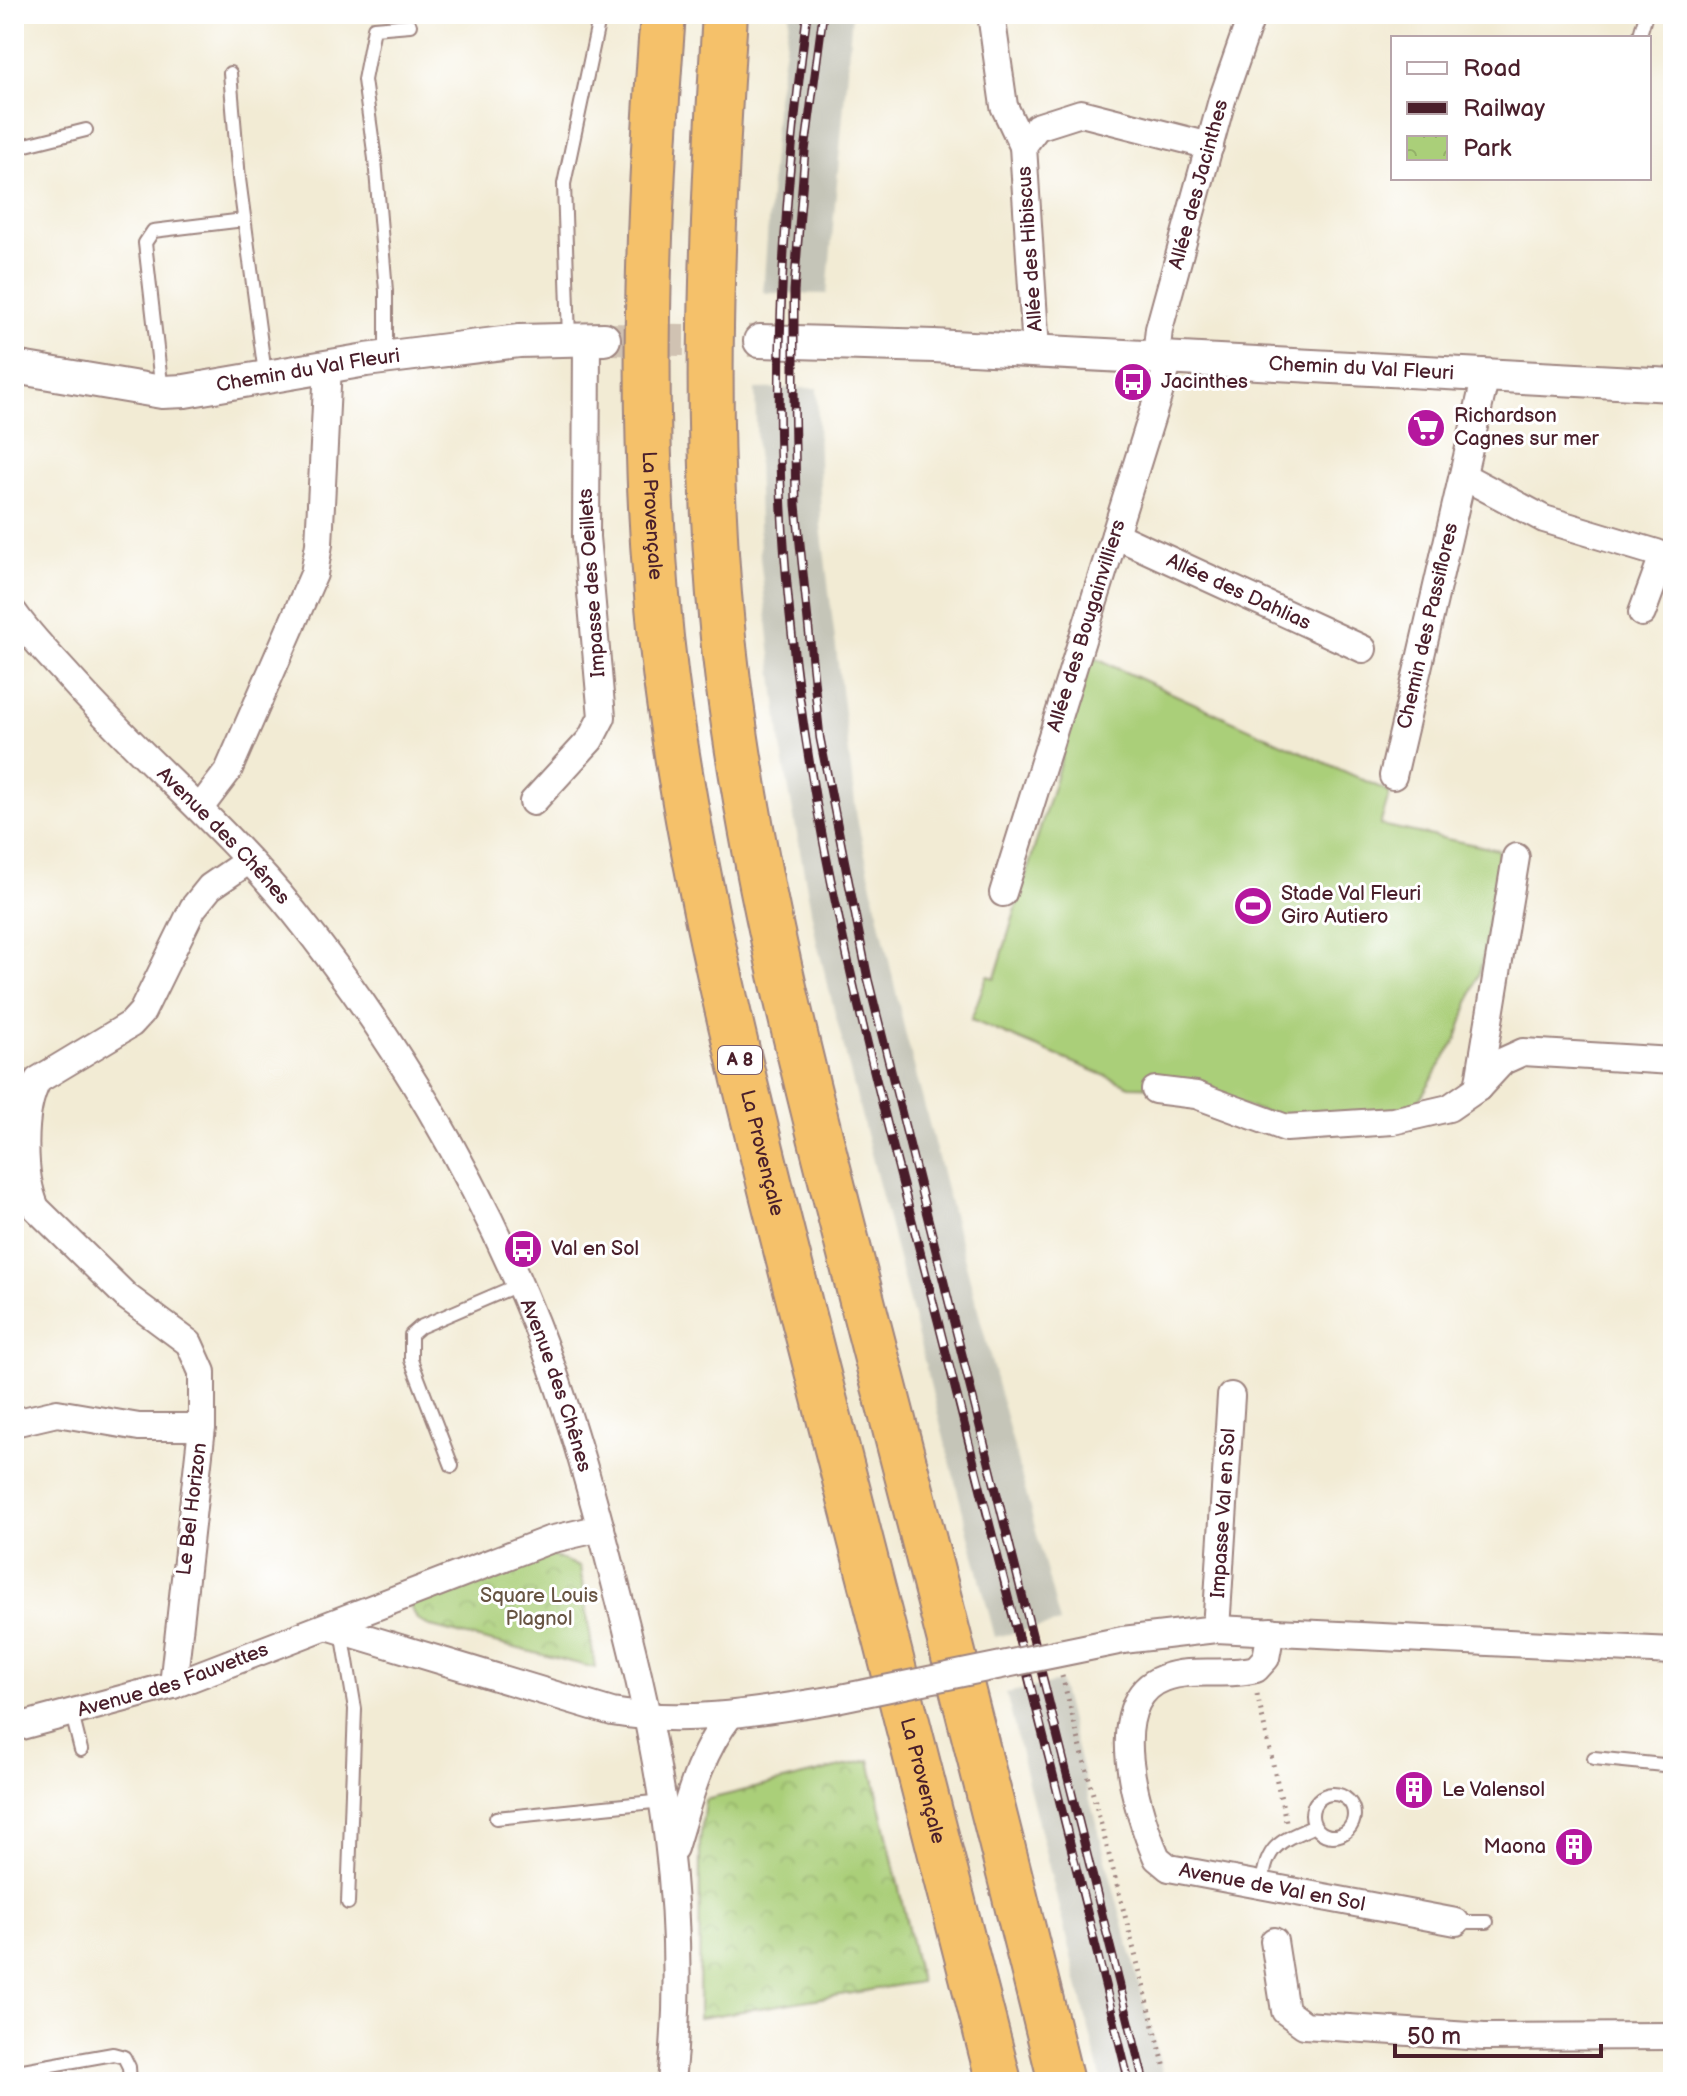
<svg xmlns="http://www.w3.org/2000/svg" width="1687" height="2096" font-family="'Balsamiq Sans',sans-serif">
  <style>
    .railway { fill: #c5c5b8 }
    .park { fill: url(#park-crowns); stroke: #7a7752; stroke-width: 2 }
    .pitch { fill: #aacf79; stroke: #7a7752; stroke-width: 2 }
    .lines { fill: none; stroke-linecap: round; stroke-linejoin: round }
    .tertiary-tunnel { stroke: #d0c2b2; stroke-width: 32; stroke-dasharray: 32 16; stroke-linecap: butt }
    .service-casing { stroke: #9e8580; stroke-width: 16 }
    .minor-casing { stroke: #9e8580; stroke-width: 30 }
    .tertiary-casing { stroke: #9e8580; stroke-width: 36 }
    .motorway-casing { stroke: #9e8580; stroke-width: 48 }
    .path { stroke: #9e8580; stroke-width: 5; stroke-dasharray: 2 6; stroke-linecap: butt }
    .service { stroke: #fff; stroke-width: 12 }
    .minor { stroke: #fff; stroke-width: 26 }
    .tertiary { stroke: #fff; stroke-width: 32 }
    .motorway { stroke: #f5c16b; stroke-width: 44 }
    .rail-casing { stroke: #4a1f2b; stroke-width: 9 }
    .rail { stroke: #fff; stroke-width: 6; stroke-dasharray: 18; stroke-linecap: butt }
    .minor-bridge-casing { stroke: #9e8580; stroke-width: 30; stroke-linecap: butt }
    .minor-bridge { stroke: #fff; stroke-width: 26 }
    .labels { text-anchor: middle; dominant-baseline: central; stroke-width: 6; stroke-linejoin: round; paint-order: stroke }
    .shield { fill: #fff; stroke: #80626b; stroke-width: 2 }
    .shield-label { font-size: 18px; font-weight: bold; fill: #4a1f2b }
    .street-label { font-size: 20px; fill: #4a1f2b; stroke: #fff }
    .poi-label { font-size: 20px; fill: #4a1f2b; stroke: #fff; text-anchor: start }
    .park-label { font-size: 20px; fill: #675442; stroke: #fff }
  </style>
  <defs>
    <pattern id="park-crowns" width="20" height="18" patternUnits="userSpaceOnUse" patternTransform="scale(2)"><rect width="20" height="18" fill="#aacf79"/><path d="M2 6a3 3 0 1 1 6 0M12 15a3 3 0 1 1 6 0" fill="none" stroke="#94b169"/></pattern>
  </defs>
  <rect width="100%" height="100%" fill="#fff"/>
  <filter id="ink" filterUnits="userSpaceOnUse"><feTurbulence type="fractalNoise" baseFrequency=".0125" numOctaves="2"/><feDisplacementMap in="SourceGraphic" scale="16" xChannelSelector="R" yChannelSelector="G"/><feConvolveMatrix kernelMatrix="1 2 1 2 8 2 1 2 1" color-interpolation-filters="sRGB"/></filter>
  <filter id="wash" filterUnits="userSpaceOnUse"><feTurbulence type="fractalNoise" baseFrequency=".006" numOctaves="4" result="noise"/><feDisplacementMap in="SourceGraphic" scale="32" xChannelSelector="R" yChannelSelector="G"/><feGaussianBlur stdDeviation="1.8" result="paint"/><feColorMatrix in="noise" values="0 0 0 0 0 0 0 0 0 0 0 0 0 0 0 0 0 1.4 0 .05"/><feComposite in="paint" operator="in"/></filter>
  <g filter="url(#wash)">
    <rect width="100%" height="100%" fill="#f2ebd4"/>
    <path class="railway" d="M790 14H852L827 294 763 293 777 99Z
      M817 388 821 526 857 819 905 1032 1060 1623 995 1637 817 943 781 747 760 557 755 389Z
      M1060 1682 1089 1796 1165 2082H1102L1006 1693Z"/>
    <path class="park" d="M550 1555 580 1567 595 1668 431 1627 417 1619 410 1605Z
      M870 1760 920 1982 699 2018 700 1842 705 1800Z"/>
    <path class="pitch" d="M1092 657 1390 792 1380 825 1499 850 1482 963 1457 1038 1410 1115 1286 1119 1186 1087 1130 1086 971 1020 987 976 995 978Z"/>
  </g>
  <g filter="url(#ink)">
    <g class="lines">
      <path class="tertiary-tunnel" d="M604 339 760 341"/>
      <defs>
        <path id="service" d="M1639 38 1646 14
          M230 73 239 179 265 374
          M14 148 86 130
          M569 339 564 184 600 14
          M386 355V291L375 159 364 80 374 28 410 25
          M162 392 145 243 153 231 244 220
          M452 1466 411 1360V1335L420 1327 518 1285
          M342 1631 355 1709 348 1903
          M72 1714 81 1750
          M1594 1758 1673 1766
          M1312 1815a21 21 0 1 1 42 0a21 21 0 1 1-42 0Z
          M496 1818 663 1801
          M1262 1885C1266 1845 1280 1841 1315 1826
          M1456 1922H1487
          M23 2070 113 2054 124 2057 129 2067 130 2082"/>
        <g id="minor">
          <path d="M991 14 1004 106 1023 146"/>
          <path d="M1036 351 1023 146 1037 127 1081 113 1210 146"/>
          <path id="s1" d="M1156 357 1159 329 1222 100 1252 14"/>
          <path d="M1463 476 1544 519 1657 553 1660 564 1642 613"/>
          <path id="s2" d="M1115 535 1363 649"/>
          <path id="s3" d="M14 613C30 636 50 656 69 677 141 758 226 827 294 912 393 1035 476 1176 535 1322 571 1413 596 1508 620 1602 662 1763 689 1916 671 2082"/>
          <path id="s4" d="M1393 776 1486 375"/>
          <path d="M533 802 590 740 602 717 586 537 587 339"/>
          <path d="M200 808 228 771 314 574 319 544 328 366"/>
          <path id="s5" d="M1003 893 1170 358"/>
          <path d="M1478 1088 1516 857"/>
          <path d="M1155 1090 1196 1095 1286 1128 1393 1121 1449 1108 1478 1088 1503 1061 1523 1052 1673 1061"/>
          <path d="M14 1423 57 1413 139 1427H202L173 1685"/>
          <path d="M202 1427V1372L189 1343 127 1297 36 1208C22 1176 21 1110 38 1080L131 1024 142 1012 193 908 210 887 248 861"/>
          <path d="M330 1627 612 1712C688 1725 761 1711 836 1699"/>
          <path id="s6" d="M1216 1629 1231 1396"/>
          <path id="s7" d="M1271 1631 1266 1658 1256 1669C1226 1677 1193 1667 1164 1678 1101 1701 1138 1815 1157 1858L1169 1868 1456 1922"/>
          <path d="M1123 1640 1216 1629 1673 1651"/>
          <path id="s8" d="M14 1728 173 1685 549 1540 601 1528"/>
          <path d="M674 1848C689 1799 699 1755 730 1715"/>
          <path d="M1274 1941 1285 2011 1304 2025 1484 2037 1673 2036"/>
        </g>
        <g id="tertiary">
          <path id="s9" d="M760 341 934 346 1673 385"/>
          <path id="s10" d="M14 367 162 392 185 391 366 360 519 341 604 339"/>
        </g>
        <g id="motorway">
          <path id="s11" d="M663 14C646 234 638 461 666 680 693 884 744 1083 794 1281 861 1548 933 1815 999 2082"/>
          <path d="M725 14C711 235 700 460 728 681 756 902 815 1117 870 1332 935 1582 1000 1832 1061 2082"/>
        </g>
      </defs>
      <use href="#service" class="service-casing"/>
      <use href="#minor" class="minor-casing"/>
      <use href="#tertiary" class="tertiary-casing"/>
      <use href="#motorway" class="motorway-casing"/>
      <path class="path" d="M1062 1676 1165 2068
        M1257 1694 1286 1821"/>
      <use href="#service" class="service"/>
      <use href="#minor" class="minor"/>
      <use href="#tertiary" class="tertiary"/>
      <use href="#motorway" class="motorway"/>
      <defs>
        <path id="rail" d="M807 14C781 214 769 415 790 616 814 857 878 1088 938 1321 1003 1574 1067 1828 1129 2082
          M823 14 805 151 794 291V392L796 505 820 738 868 979 1144 2082"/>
      </defs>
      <use href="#rail" class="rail-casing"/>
      <use href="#rail" class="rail"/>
      <defs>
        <path id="minor-bridge" d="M836 1699 1123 1640"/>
      </defs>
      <use href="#minor-bridge" class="minor-bridge-casing"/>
      <use href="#minor-bridge" class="minor-bridge"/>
    </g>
  </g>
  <defs>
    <symbol id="bus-disc" viewBox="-11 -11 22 22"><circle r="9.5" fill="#b5179e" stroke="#fff"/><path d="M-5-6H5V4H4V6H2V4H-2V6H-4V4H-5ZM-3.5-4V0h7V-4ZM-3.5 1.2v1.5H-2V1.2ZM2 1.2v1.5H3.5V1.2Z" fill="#fff"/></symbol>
    <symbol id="supermarket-disc" viewBox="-11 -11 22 22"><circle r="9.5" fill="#b5179e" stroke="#fff"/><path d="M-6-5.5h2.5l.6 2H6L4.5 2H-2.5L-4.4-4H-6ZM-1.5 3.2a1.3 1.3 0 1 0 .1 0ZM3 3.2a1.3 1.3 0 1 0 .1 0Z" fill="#fff"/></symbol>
    <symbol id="stadium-disc" viewBox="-11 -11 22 22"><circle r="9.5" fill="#b5179e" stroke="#fff"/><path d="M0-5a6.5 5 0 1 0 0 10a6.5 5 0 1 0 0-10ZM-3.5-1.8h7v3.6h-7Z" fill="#fff"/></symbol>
    <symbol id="building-disc" viewBox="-11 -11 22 22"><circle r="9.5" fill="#b5179e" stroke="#fff"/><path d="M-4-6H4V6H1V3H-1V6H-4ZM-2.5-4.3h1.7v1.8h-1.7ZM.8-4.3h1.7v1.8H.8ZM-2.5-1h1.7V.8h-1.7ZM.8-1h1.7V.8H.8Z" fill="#fff"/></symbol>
  </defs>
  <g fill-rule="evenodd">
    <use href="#bus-disc" x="1111" y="360" width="44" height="44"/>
    <use href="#supermarket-disc" x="1404" y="406" width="44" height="44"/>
    <use href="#stadium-disc" x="1231" y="884" width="44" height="44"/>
    <use href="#bus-disc" x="501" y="1227" width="44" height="44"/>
    <use href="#building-disc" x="1392" y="1768" width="44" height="44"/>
    <use href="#building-disc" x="1552" y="1825" width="44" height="44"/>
  </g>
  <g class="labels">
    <rect class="shield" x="718" y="1046" width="44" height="28" rx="6"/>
    <g class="shield-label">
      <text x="740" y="1060">A 8</text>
    </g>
    <g class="street-label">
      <text stroke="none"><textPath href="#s1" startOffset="178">Allée des Jacinthes</textPath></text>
      <text transform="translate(1030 249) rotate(-94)">Allée des Hibiscus</text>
      <text stroke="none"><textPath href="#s9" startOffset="602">Chemin du Val Fleuri</textPath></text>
      <text stroke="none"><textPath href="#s10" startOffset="298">Chemin du Val Fleuri</textPath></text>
      <text stroke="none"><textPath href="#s11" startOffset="502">La Provençale</textPath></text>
      <text transform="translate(592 583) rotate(-94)">Impasse des Oeillets</text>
      <text stroke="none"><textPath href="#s2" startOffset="136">Allée des Dahlias</textPath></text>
      <text stroke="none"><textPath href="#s5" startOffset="280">Allée des Bougainvilliers</textPath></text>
      <text stroke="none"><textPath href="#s4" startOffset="154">Chemin des Passiflores</textPath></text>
      <text stroke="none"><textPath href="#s3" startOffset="306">Avenue des Chênes</textPath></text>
      <text stroke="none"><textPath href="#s11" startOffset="1150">La Provençale</textPath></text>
      <text stroke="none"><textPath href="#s3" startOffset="954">Avenue des Chênes</textPath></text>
      <text transform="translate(192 1509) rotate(-83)">Le Bel Horizon</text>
      <text stroke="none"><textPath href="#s6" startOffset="116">Impasse Val en Sol</textPath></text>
      <text stroke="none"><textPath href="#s8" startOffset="166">Avenue des Fauvettes</textPath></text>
      <text stroke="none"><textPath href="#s11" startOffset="1798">La Provençale</textPath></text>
      <text stroke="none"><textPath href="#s7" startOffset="454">Avenue de Val en Sol</textPath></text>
    </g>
    <g class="poi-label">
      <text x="1161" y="382">Jacinthes</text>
      <text x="1454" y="416">Richardson<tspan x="1454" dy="23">Cagnes sur mer</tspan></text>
      <text x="1281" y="894">Stade Val Fleuri<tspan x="1281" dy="23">Giro Autiero</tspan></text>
      <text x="551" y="1249">Val en Sol</text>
      <text x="1442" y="1790">Le Valensol</text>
      <text x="1546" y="1847" text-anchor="end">Maona</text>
    </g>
    <g class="park-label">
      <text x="539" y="1596">Square Louis<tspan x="539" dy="23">Plagnol</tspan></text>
    </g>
  </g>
  <rect width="1687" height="2096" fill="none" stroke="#fff" stroke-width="48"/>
  <rect x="1391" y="36" width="260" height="144" fill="#ffffff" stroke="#b7a5aa" stroke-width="2"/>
  <rect x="1407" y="62" width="40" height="12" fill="#ffffff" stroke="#b7a5aa" stroke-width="2"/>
  <text x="1463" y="76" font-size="24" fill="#4a1f2b">Road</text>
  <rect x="1407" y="102" width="40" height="12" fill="#4a1f2b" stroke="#b7a5aa" stroke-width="2"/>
  <text x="1463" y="116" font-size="24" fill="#4a1f2b">Railway</text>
  <rect x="1407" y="136" width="40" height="24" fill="url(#park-crowns)" stroke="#b7a5aa" stroke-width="2"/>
  <text x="1463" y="156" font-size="24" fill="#4a1f2b">Park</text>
  <path d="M1395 2044v12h206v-12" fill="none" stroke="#4a1f2b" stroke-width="4"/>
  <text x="1407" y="2044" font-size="24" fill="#4a1f2b" stroke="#ffffff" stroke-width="6" paint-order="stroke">50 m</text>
</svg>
